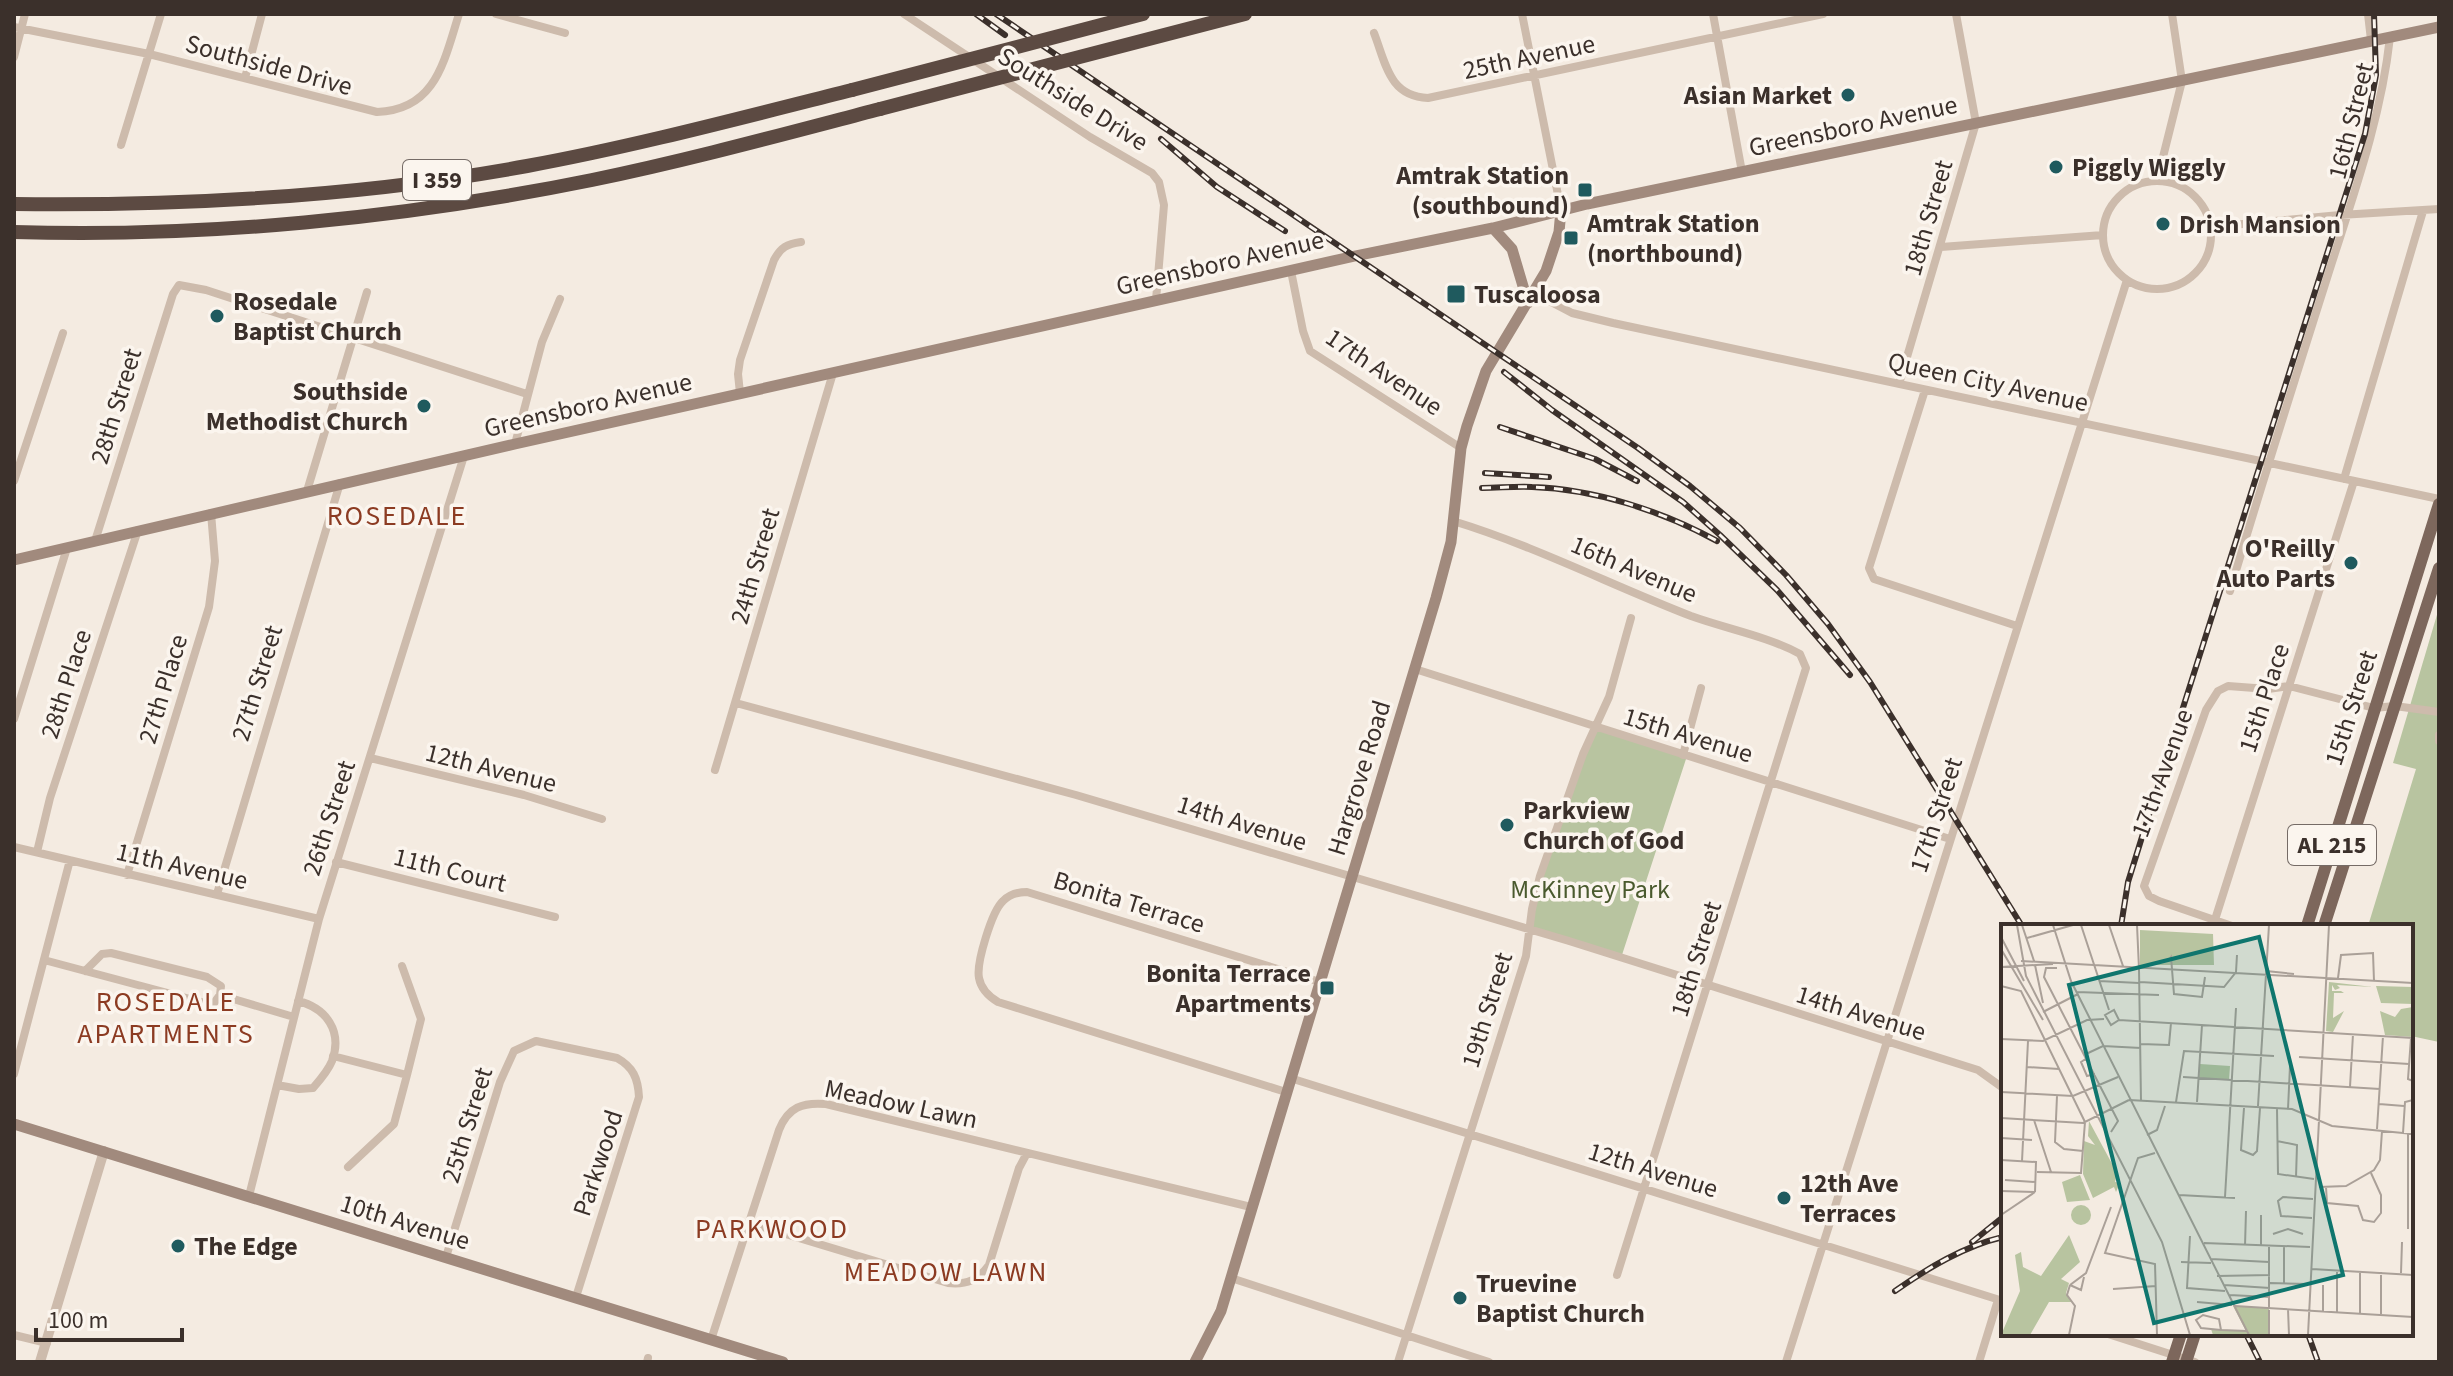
<svg xmlns="http://www.w3.org/2000/svg" width="2453" height="1376" font-family="'Source Sans 3',sans-serif">
  <style>
    .green { fill: #b8c4a0 }
    .lines { fill: none; stroke-linecap: round; stroke-linejoin: round }
    .minor { stroke: #cdbbac; stroke-width: 8 }
    .tertiary { stroke: #cdbbac; stroke-width: 10 }
    .secondary { stroke: #a18a7d; stroke-width: 11 }
    .primary { stroke: #7d675c; stroke-width: 12 }
    .motorway { stroke: #5c4a42; stroke-width: 14 }
    .rail-casing { stroke: #3b302b; stroke-width: 6 }
    .rail { stroke: #fbf5ee; stroke-width: 3; stroke-dasharray: 9; stroke-linecap: butt }
    .primary-bridge { stroke: #7d675c; stroke-width: 12 }
    .motorway-bridge { stroke: #5c4a42; stroke-width: 14 }
    .poi-dot { fill: #1f5a5e; stroke: #fbf5ee; stroke-width: 3 }
    .labels { text-anchor: middle; dominant-baseline: central; stroke-width: 7; stroke-linejoin: round; paint-order: stroke }
    .shield { fill: #fbf5ee; stroke: #756b66; stroke-width: 2 }
    .shield-label { font-size: 24px; font-weight: bold; fill: #3b302b }
    .street-label { font-size: 26px; fill: #3b302b; stroke: #fbf5ee }
    .poi-label { font-size: 26px; font-weight: bold; fill: #3b302b; stroke: #fbf5ee; text-anchor: start }
    .park-label { font-size: 26px; fill: #4a5a2e; stroke: #fbf5ee }
    .neighbourhood-label { font-size: 28px; letter-spacing: 2px; fill: #8c3b22; stroke: #fbf5ee }
    .inset-road { fill: none; stroke: #aaa098; stroke-width: 2 }
    .view { fill: #0f766e; fill-opacity: 0.15; stroke: #0f766e; stroke-width: 4 }
    .inset-edge { fill: none; stroke: #3b302b; stroke-width: 4 }
  </style>
  <rect width="100%" height="100%" fill="#f4ebe1"/>
  <path class="green" d="M2439 608V1042L2411 1036V926H2368L2416 769 2393 763Z
    M1594 726 1687 756 1621 958 1529 929 1532 909Z"/>
  <g class="lines">
    <path class="minor" d="M496 14 565 33
      M904 14 1090 137 1152 173 1159 182 1164 205 1156 300
      M1522 14 1561 210
      M1713 14 1742 172
      M2368 14 2371 40
      M14 27 149 54 377 112C436 110 444 61 459 14
      M1374 33C1386 64 1389 96 1428 98L1823 14
      M14 57 25 14
      M245 78 262 14
      M121 145 161 14
      M2157 181 2182 81 2172 14
      M2103 235a54 54 0 1 1 108 0a54 54 0 1 1-108 0Z
      M2211 227 2340 215 2439 209
      M1941 247 2103 235
      M1291 271 1303 331 1310 351 1461 448
      M1534 293 1572 313 1613 323 2439 499
      M1899 384 1976 123 1956 14
      M1925 390 1869 568 1874 579 2017 626
      M740 393 738 374 740 360 774 260C781 247 787 244 801 242
      M515 444 542 342 560 299
      M2344 479 2423 211
      M14 481 63 333
      M307 491 367 292
      M1453 521C1535 546 1611 585 1691 616 1727 629 1767 636 1800 654L1806 668 1617 1275
      M95 541 173 294 179 285 206 290 527 394
      M2230 591C2261 486 2294 382 2327 278 2352 199 2381 120 2390 37
      M1415 669 1950 839
      M736 703 1076 795 1569 941 1978 1070 2003 1088
      M14 719 67 548
      M2439 735V741
      M1683 755 1701 688
      M370 758 524 795 602 819
      M715 770 833 373
      M14 847 319 919
      M37 852 50 798 138 530
      M336 862 555 917
      M127 875 209 607 215 561 211 513
      M217 894 340 483
      M2213 926 2354 481
      M2232 926 2159 901 2149 896 2144 886 2206 710 2218 691 2228 686 2268 689 2289 686 2374 708 2395 706 2439 712
      M44 960 209 1004 214 1003 220 995 294 1017
      M85 971 102 954 111 953 207 977 221 986 220 995
      M333 1056 407 1075
      M14 1074 70 860
      M1290 1078 2003 1301
      M277 1085 299 1089 313 1088C320 1080 328 1071 332 1061 343 1031 326 1008 298 1001
      M1286 1092 998 1002C988 996 981 989 979 978 976 963 992 911 1003 901 1010 894 1018 892 1027 892L1320 982
      M348 1167 394 1124 407 1075 421 1019 402 966
      M249 1196 319 919 464 456
      M749 1223 948 1283C967 1285 978 1280 989 1265L1019 1168 1027 1153
      M446 1257 500 1082 514 1051 536 1041 617 1058C633 1067 638 1078 639 1097L576 1297
      M1231 1278 1489 1362
      M2108 1334 2195 1362
      M14 1335 47 1343
      M711 1340 779 1130C788 1107 803 1102 826 1104L1251 1207
      M647 1362 648 1358
      M1398 1362 1526 956 1532 909 1540 876 1583 754 1609 697 1631 618
      M1786 1362 2127 280
      M1979 1362 1998 1300"/>
    <path class="tertiary" d="M40 1362 104 1151"/>
    <path class="secondary" d="M1493 228 1512 249 1528 303
      M14 560 515 444 1355 256 1493 228 1587 204 2439 27
      M14 1124 783 1362
      M1195 1362 1221 1311 1436 598 1451 542 1461 448 1467 426 1486 371 1546 271 1559 232 1561 210"/>
    <path class="primary" d="M2307 926 2439 504
      M2324 926 2439 568"/>
    <path class="motorway" d="M14 204C186 206 358 197 527 166 636 146 744 117 852 90
      M14 232C205 238 405 218 592 180 689 160 784 134 880 109"/>
    <defs>
      <path id="rail" d="M976 14 1005 35
        M996 14 1638 448 1690 486 1740 528 1786 575 1828 624 1870 682 2022 926
        M1161 139 1217 187 1285 231
        M1504 372 1552 410 1683 502 1720 535 1777 590 1850 675
        M1500 427 1595 459 1637 481
        M1485 473 1549 477
        M1482 488C1499 488 1516 486 1532 487 1595 489 1662 511 1717 541
        M2121 926 2128 882 2142 837 2365 134 2376 75 2374 14
        M1972 1242 2003 1217
        M1895 1291C1928 1268 1964 1246 2003 1237
        M2246 1334 2260 1362
        M2308 1334 2318 1362"/>
    </defs>
    <use href="#rail" class="rail-casing"/>
    <use href="#rail" class="rail"/>
    <path class="primary-bridge" d="M2172 1362 2181 1334
      M2186 1362 2195 1334"/>
    <path class="motorway-bridge" d="M852 90 1143 14
      M880 109 1245 14"/>
  </g>
  <g class="poi-dot">
    <circle cx="1848" cy="95" r="8"/>
    <circle cx="2056" cy="167" r="8"/>
    <rect x="1577" y="182" width="16" height="16" rx="4"/>
    <circle cx="2163" cy="224" r="8"/>
    <rect x="1563" y="230" width="16" height="16" rx="4"/>
    <rect x="1446" y="284" width="20" height="20" rx="4"/>
    <circle cx="217" cy="316" r="8"/>
    <circle cx="424" cy="406" r="8"/>
    <circle cx="2351" cy="563" r="8"/>
    <circle cx="1507" cy="825" r="8"/>
    <rect x="1319" y="980" width="16" height="16" rx="4"/>
    <circle cx="1784" cy="1198" r="8"/>
    <circle cx="178" cy="1246" r="8"/>
    <circle cx="1460" cy="1298" r="8"/>
  </g>
  <g class="labels">
    <g class="shield">
      <rect x="403" y="160" width="68" height="40" rx="6"/>
      <rect x="2288" y="825" width="88" height="40" rx="6"/>
    </g>
    <g class="shield-label">
      <text x="437" y="180">I 359</text>
      <text x="2332" y="845">AL 215</text>
    </g>
    <g class="street-label">
      <text transform="translate(1529 57) rotate(-12)">25th Avenue</text>
      <text transform="translate(269 65) rotate(15)">Southside Drive</text>
      <text transform="translate(1073 99) rotate(32)">Southside Drive</text>
      <text transform="translate(2351 121) rotate(-76)">16th Street</text>
      <text transform="translate(1853 126) rotate(-12)">Greensboro Avenue</text>
      <text transform="translate(1928 218) rotate(-74)">18th Street</text>
      <text transform="translate(1220 263) rotate(-13)">Greensboro Avenue</text>
      <text transform="translate(1384 372) rotate(34)">17th Avenue</text>
      <text transform="translate(1988 382) rotate(12)">Queen City Avenue</text>
      <text transform="translate(588 405) rotate(-13)">Greensboro Avenue</text>
      <text transform="translate(116 406) rotate(-73)">28th Street</text>
      <text transform="translate(755 566) rotate(-74)">24th Street</text>
      <text transform="translate(1634 569) rotate(23)">16th Avenue</text>
      <text transform="translate(257 683) rotate(-73)">27th Street</text>
      <text transform="translate(66 684) rotate(-72)">28th Place</text>
      <text transform="translate(163 689) rotate(-73)">27th Place</text>
      <text transform="translate(2264 698) rotate(-72)">15th Place</text>
      <text transform="translate(2351 708) rotate(-72)">15th Street</text>
      <text transform="translate(1688 735) rotate(17)">15th Avenue</text>
      <text transform="translate(491 768) rotate(14)">12th Avenue</text>
      <text transform="translate(2162 773) rotate(-70)">17th Avenue</text>
      <text transform="translate(1359 778) rotate(-73)">Hargrove Road</text>
      <text transform="translate(1936 815) rotate(-72)">17th Street</text>
      <text transform="translate(329 818) rotate(-72)">26th Street</text>
      <text transform="translate(1242 823) rotate(17)">14th Avenue</text>
      <text transform="translate(182 866) rotate(13)">11th Avenue</text>
      <text transform="translate(450 870) rotate(14)">11th Court</text>
      <text transform="translate(1129 902) rotate(17)">Bonita Terrace</text>
      <text transform="translate(1696 959) rotate(-73)">18th Street</text>
      <text transform="translate(1487 1010) rotate(-73)">19th Street</text>
      <text transform="translate(1861 1013) rotate(17)">14th Avenue</text>
      <text transform="translate(901 1104) rotate(12)">Meadow Lawn</text>
      <text transform="translate(467 1125) rotate(-73)">25th Street</text>
      <text transform="translate(598 1163) rotate(-72)">Parkwood</text>
      <text transform="translate(1653 1170) rotate(17)">12th Avenue</text>
      <text transform="translate(405 1222) rotate(17)">10th Avenue</text>
    </g>
    <g class="poi-label">
      <text x="1832" y="95" text-anchor="end">Asian Market</text>
      <text x="2072" y="167">Piggly Wiggly</text>
      <text x="1569" y="175" text-anchor="end">Amtrak Station<tspan x="1569" dy="30">(southbound)</tspan></text>
      <text x="1587" y="223">Amtrak Station<tspan x="1587" dy="30">(northbound)</tspan></text>
      <text x="2179" y="224">Drish Mansion</text>
      <text x="1474" y="294">Tuscaloosa</text>
      <text x="233" y="301">Rosedale<tspan x="233" dy="30">Baptist Church</tspan></text>
      <text x="408" y="391" text-anchor="end">Southside<tspan x="408" dy="30">Methodist Church</tspan></text>
      <text x="2335" y="548" text-anchor="end">O'Reilly<tspan x="2335" dy="30">Auto Parts</tspan></text>
      <text x="1523" y="810">Parkview<tspan x="1523" dy="30">Church of God</tspan></text>
      <text x="1311" y="973" text-anchor="end">Bonita Terrace<tspan x="1311" dy="30">Apartments</tspan></text>
      <text x="1800" y="1183">12th Ave<tspan x="1800" dy="30">Terraces</tspan></text>
      <text x="194" y="1246">The Edge</text>
      <text x="1476" y="1283">Truevine<tspan x="1476" dy="30">Baptist Church</tspan></text>
    </g>
    <g class="park-label">
      <text x="1590" y="889">McKinney Park</text>
    </g>
    <g class="neighbourhood-label">
      <text x="397" y="516">ROSEDALE</text>
      <text x="166" y="1002">ROSEDALE<tspan x="166" dy="32">APARTMENTS</tspan></text>
      <text x="772" y="1229">PARKWOOD</text>
      <text x="946" y="1272">MEADOW LAWN</text>
    </g>
  </g>
  <g transform="translate(2001 924)">
    <rect width="412" height="412" fill="#f4ebe1"/>
    <path d="M139 6 212 10 213 41H139ZM328 58 372 63 336 61 339 64 334 66 331 61V67H340L343 69H333L332 94 343 87 332 108 325 107ZM375 62 412 63V80L380 79ZM412 83V113L384 111 379 87 394 93 400 85ZM199 140 229 142 228 156 198 154ZM88 197 116 249 114 258 119 259 115 268 113 263 92 274 82 250 83 217 94 221 87 212ZM79 251 89 276 66 278 61 258ZM70 291a10 10 0 1 1 20 0a10 10 0 1 1-20 0ZM68 311 79 338 60 355 68 359 65 369 71 378H48L29 411H0L19 367 14 331 20 328 22 343 40 352ZM232 382 268 384V411H212L210 405 245 407Z" fill="#b8c4a0"/>
    <path class="inset-road" d="M16 1 25 52 161 318 189 411M21 1 33 37M52 1 70 57 248 411M80 1 108 86M108 1 122 42M136 1 138 45M0 13 23 57M26 14 72 1M0 25 42 96M20 37 412 59M167 37 170 33 173 70 201 73 204 53M34 41 42 79M0 43 52 40M56 44H45L43 53 117 197 110 208M138 45 140 177M265 47 293 50M337 54 340 31 372 29 373 57M98 57 138 59M139 58 223 63 235 48 236 31M0 62 20 67 84 198 80 249 36 248M76 68 158 71M42 88 77 70M118 96 113 86 104 91 110 101 118 96 412 114M410 114 407 155 412 157M0 115 42 117 86 96 103 95M140 120 168 121 170 99M85 130 102 122 140 124M298 133 408 140M86 134 80 138 86 152 94 150M26 143 58 145M182 153 379 165M349 163 352 110M0 168 72 172 117 153M56 172 54 218 63 225 82 227M128 176 291 185 331 202 412 210M175 178 183 127 273 132M196 178 201 101M378 180 403 182M257 182 268 1M243 184 240 226 252 231 256 227 259 184M276 185 277 250 313 255M287 185 289 142M0 194 82 199 128 176M33 196 50 248M376 205 382 112M402 209 404 178 412 176M146 211 156 206 164 182M0 214 31 216M276 217 296 221 295 253M154 229 137 234 104 329 154 340 156 411M0 236 35 238 34 268M21 237 27 117M4 256 34 258M318 263 345 262 373 246 379 236 381 207M325 263 326 279 357 282 362 296 373 298 380 289V271L370 249M0 267 34 268M178 271 234 274M224 273 235 84M0 291 34 268M260 291V323M311 294 280 292 277 277 282 273 312 275M407 305V210M272 310 287 305 302 310M189 312 186 364 224 367M203 319 309 323M244 322 245 287M283 323V359M210 335 268 338M180 338 210 339M311 345 412 351M380 348V390M400 349 401 318M216 352 269 351M269 359 307 360M69 361 85 349 110 283M69 361 80 366 83 353M223 361 269 364M112 365 155 362M228 371 269 373M196 378 231 381M234 382 412 393M287 385 288 411M322 387V361M336 388V346M359 389V347M220 406 218 395 202 391 195 396 200 404 220 406 246 407M68 411 74 382 66 371 69 361M268 411V323M307 411 328 1"/>
    <path class="view" d="M258 13 342 351 153 399 68 61Z"/>
    <rect width="412" height="412" class="inset-edge"/>
  </g>
  <rect width="2453" height="1376" fill="none" stroke="#3b302b" stroke-width="32"/>
  <path d="M36 1328v12h146v-12" fill="none" stroke="#3b302b" stroke-width="4"/>
  <text x="48" y="1328" font-size="24" fill="#3b302b" stroke="#fbf5ee" stroke-width="6" paint-order="stroke">100 m</text>
</svg>
